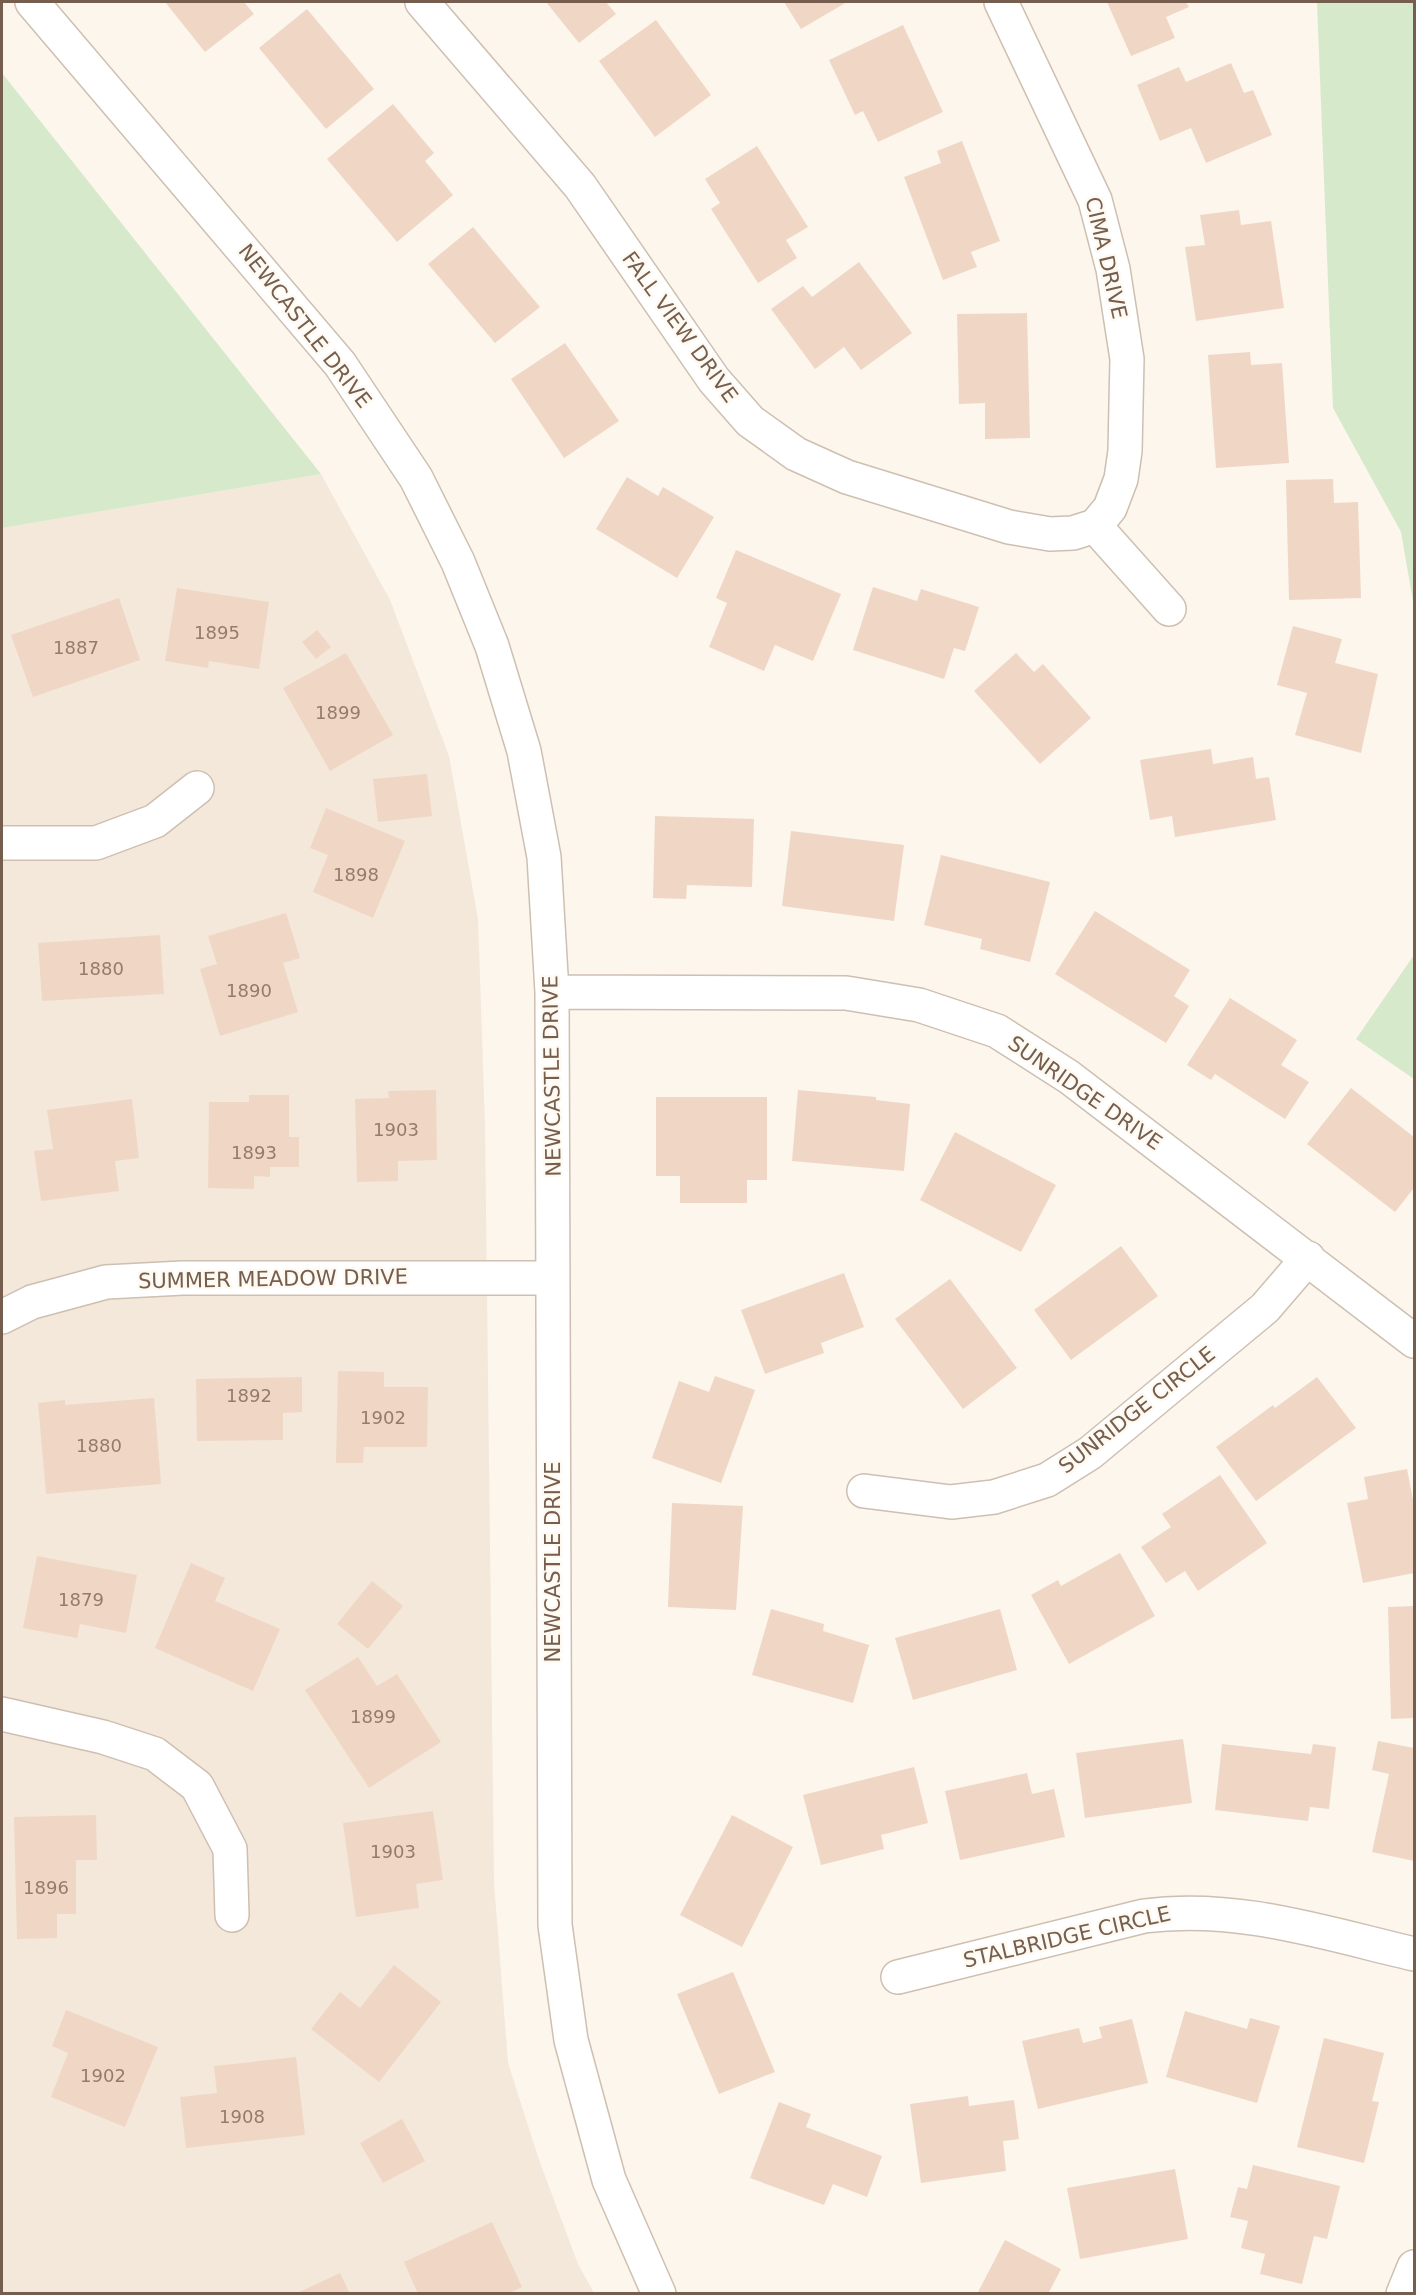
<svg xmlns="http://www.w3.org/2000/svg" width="1416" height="2295" font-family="'DejaVu Sans',sans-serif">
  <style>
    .residential { fill: #f3e8da }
    .green { fill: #d6e9ca }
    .building { fill: #f0d7c5 }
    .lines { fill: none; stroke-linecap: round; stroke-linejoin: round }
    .minor-casing { stroke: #cebfb1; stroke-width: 36 }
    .minor { stroke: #fff; stroke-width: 33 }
    .labels { text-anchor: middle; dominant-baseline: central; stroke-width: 5; stroke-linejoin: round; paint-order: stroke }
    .number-label { font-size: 18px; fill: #947c6c }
    .street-label { font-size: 21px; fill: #765e4f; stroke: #fefaf2 }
  </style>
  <rect width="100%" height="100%" fill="#fcf6ec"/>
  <path class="residential" d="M321 474 390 600 449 756 478 919 485 1127 494 1883 508 2063 539 2160 578 2264 594 2293 2 2294V528Z"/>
  <path class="green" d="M1317 2H1414V607L1401 532 1333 408Z
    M2 73 321 474 2 528Z
    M1414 955V1079L1356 1039Z"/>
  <path class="building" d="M165 2H244L254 14 205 52Z
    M546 2H606L616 14 579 43Z
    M784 2H847L801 29Z
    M1107 2H1186L1189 7 1166 17 1175 38 1131 56Z
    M307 9 374 89 326 129 259 48Z
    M656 20 711 95 655 137 599 61Z
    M903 25 943 112 878 142 863 111 855 115 829 60Z
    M1231 63 1244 93 1253 90 1272 135 1206 163 1191 128 1160 141 1137 85 1179 67 1186 82Z
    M393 104 434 153 425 161 453 195 397 242 327 159Z
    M962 141 1000 241 971 252 977 267 943 280 904 177 941 163 937 151Z
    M757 146 808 227 786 240 797 258 758 283 711 209 720 203 705 179Z
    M1239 210 1241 225 1271 221 1284 308 1196 321 1185 247 1205 245 1200 215Z
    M473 227 540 307 495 343 428 264Z
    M859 262 912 333 861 370 844 347 815 369 771 309 803 286 812 297Z
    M1027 313 1030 438 985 439V403L959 404 957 314Z
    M565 343 619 421 564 458 511 379Z
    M1250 352 1251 365 1282 363 1289 463 1216 468 1208 355Z
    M627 477 658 496 663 487 714 517 677 578 596 529Z
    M1333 479 1334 503 1358 502 1361 598 1289 600 1286 480Z
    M736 550 841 594 813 661 775 645 764 671 709 647 727 603 716 598Z
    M873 587 917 601 921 589 979 607 965 651 954 648 944 679 853 650Z
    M177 588 269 602 259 669 209 661 208 668 165 661Z
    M119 598 140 660 33 697 11 635Z
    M1293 626 1342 639 1335 663 1378 674 1361 753 1295 735 1307 693 1277 685Z
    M317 630 331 647 316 659 302 642Z
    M346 653 393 735 330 771 283 688Z
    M1016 653 1034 672 1043 664 1091 718 1040 764 974 691Z
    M1211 749 1213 764 1253 757 1256 779 1269 777 1276 820 1175 837 1172 816 1150 820 1140 760Z
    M427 774 432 816 378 822 373 779Z
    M326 808 405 841 373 918 313 892 328 855 310 848Z
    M655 816 754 819 752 887 687 885 686 899 653 898Z
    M791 831 904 845 894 921 782 906Z
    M941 855 1050 882 1030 962 980 949 982 939 924 925Z
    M1095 911 1190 970 1174 996 1189 1006 1166 1043 1055 974Z
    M286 913 300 958 283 963 298 1012 220 1036 200 969 217 964 208 936Z
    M160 935 164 994 42 1001 38 943Z
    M1230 998 1297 1040 1281 1065 1309 1082 1285 1119 1215 1074 1211 1080 1187 1065Z
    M1351 1088 1414 1137V1188L1395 1212 1307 1144Z
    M436 1090 437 1160 398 1161V1181L357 1182 355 1099 389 1098 388 1091Z
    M798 1090 876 1097V1100L910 1104 904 1171 792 1161Z
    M249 1095H289V1137H299V1167H270V1177L254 1176V1189L208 1188 209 1102H249Z
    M656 1097H767V1180H747V1203H680V1176H656Z
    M132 1099 139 1158 115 1161 119 1191 41 1201 34 1151 53 1149 47 1110Z
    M955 1132 1056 1185 1021 1252 920 1200Z
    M1121 1246 1158 1296 1071 1360 1034 1310Z
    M844 1273 864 1327 821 1343 824 1353 765 1374 741 1310Z
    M950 1279 1017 1368 963 1409 895 1319Z
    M338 1371 384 1372V1387H428L427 1447H364L363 1463H336Z
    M715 1376 755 1390 721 1483 652 1458 679 1381 709 1392Z
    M302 1377V1412L283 1413V1440L197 1441 196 1379Z
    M1317 1377 1356 1428 1256 1501 1216 1447 1273 1405 1275 1408Z
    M154 1398 161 1484 46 1494 38 1403 65 1400V1405Z
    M1407 1469 1414 1505V1573L1363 1583 1347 1503 1368 1499 1364 1477Z
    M1220 1475 1267 1543 1198 1591 1185 1571 1166 1583 1141 1547 1171 1527 1162 1514Z
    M672 1503 743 1506 736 1610 668 1607Z
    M1120 1553 1155 1616 1069 1664 1031 1595 1058 1580 1061 1586Z
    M37 1556 137 1575 126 1633 80 1624 77 1638 23 1628Z
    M191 1563 225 1578 215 1601 280 1629 253 1691 155 1648Z
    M372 1581 403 1606 368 1649 337 1624Z
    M1414 1606V1718L1391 1719 1388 1607Z
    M771 1609 824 1624 823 1631 869 1645 853 1703 752 1675Z
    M1000 1609 1017 1670 913 1700 895 1638Z
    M358 1657 377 1686 397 1674 441 1742 369 1788 305 1690Z
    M1183 1739 1192 1803 1085 1818 1076 1753Z
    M1378 1741 1414 1748V1861L1372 1852 1389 1774 1372 1770Z
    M1222 1744 1311 1754 1313 1744 1336 1747 1329 1809 1310 1807 1308 1821 1215 1810Z
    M914 1767 928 1823 881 1835 884 1849 821 1865 803 1795Z
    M1027 1773 1032 1794 1054 1789 1065 1837 960 1860 945 1791Z
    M433 1811 443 1880 416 1884 419 1908 356 1917 343 1823Z
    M96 1815 97 1860H76V1914H57V1938L17 1939 14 1817Z
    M732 1815 793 1847 742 1947 680 1915Z
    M394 1965 441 2002 379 2082 311 2029 340 1992 360 2008Z
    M733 1972 775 2072 719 2094 677 1994Z
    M66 2010 158 2047 125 2127 51 2097 68 2053 52 2046Z
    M1185 2011 1247 2029 1250 2018 1280 2026 1257 2103 1166 2077Z
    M1132 2019 1148 2083 1038 2109 1022 2041 1079 2028 1083 2043 1102 2038 1099 2027Z
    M1324 2038 1384 2053 1372 2101 1379 2102 1364 2163 1297 2147Z
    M296 2057 305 2135 186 2148 180 2097 217 2093 214 2066Z
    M968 2096 969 2106 1014 2100 1019 2139 1003 2141 1006 2171 921 2183 910 2104Z
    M779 2102 811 2114 806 2127 882 2156 867 2197 833 2184 824 2205 750 2178Z
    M402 2119 425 2161 383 2183 360 2143Z
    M1253 2165 1340 2186 1327 2239 1314 2236 1302 2284 1260 2274 1265 2254 1241 2248 1248 2221 1230 2217 1238 2187 1247 2189Z
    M1175 2169 1188 2239 1080 2259 1067 2188Z
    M492 2222 522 2287 508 2294H418L404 2262Z
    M1005 2240 1061 2269 1048 2294H977Z
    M340 2273 350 2294H295Z"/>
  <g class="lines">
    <defs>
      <path id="minor" d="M32 2 340 364 416 478 458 562 492 646 524 751 544 857 552 992 555 1925 571 2040 609 2180 659 2294
        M422 2 580 186 714 380 750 421 796 454 847 477 1009 527 1050 534 1073 533 1095 526 1110 508 1121 479 1125 451 1127 359 1113 269 1095 200 1001 2
        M1095 526 1169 609
        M2 843H96L155 821 197 788
        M552 992 846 993 919 1005 997 1031 1069 1077 1414 1341
        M2 1317 32 1302 106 1282 183 1278H551
        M864 1491 951 1502 994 1497 1047 1480 1090 1453 1265 1308 1308 1258
        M2 1714 103 1737 155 1754 197 1786 230 1849 232 1915
        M898 1977 1144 1916C1238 1904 1324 1933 1414 1954
        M1403 2294 1414 2267"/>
    </defs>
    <use href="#minor" class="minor-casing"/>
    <use href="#minor" class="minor"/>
  </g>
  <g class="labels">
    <g class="number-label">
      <text x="217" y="632">1895</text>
      <text x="76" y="647">1887</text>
      <text x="338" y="712">1899</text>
      <text x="356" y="874">1898</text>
      <text x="101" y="968">1880</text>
      <text x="249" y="990">1890</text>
      <text x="396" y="1129">1903</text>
      <text x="254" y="1152">1893</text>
      <text x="249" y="1395">1892</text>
      <text x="383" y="1417">1902</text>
      <text x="99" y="1445">1880</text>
      <text x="81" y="1599">1879</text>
      <text x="373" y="1716">1899</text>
      <text x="393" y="1851">1903</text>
      <text x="46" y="1887">1896</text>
      <text x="103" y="2075">1902</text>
      <text x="242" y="2116">1908</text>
    </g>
    <g class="street-label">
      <text transform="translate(1106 258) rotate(77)">CIMA DRIVE</text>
      <text transform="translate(305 326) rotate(52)">NEWCASTLE DRIVE</text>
      <text transform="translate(680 327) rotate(54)">FALL VIEW DRIVE</text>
      <text transform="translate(552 1076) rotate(-91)">NEWCASTLE DRIVE</text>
      <text transform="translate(1085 1093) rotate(35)">SUNRIDGE DRIVE</text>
      <text transform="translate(273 1279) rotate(-1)">SUMMER MEADOW DRIVE</text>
      <text transform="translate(1137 1410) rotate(-38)">SUNRIDGE CIRCLE</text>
      <text transform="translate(553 1562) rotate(-90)">NEWCASTLE DRIVE</text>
      <text transform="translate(1067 1937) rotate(-13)">STALBRIDGE CIRCLE</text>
    </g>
  </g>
  <rect width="1416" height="2295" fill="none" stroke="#765e4f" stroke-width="6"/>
</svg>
